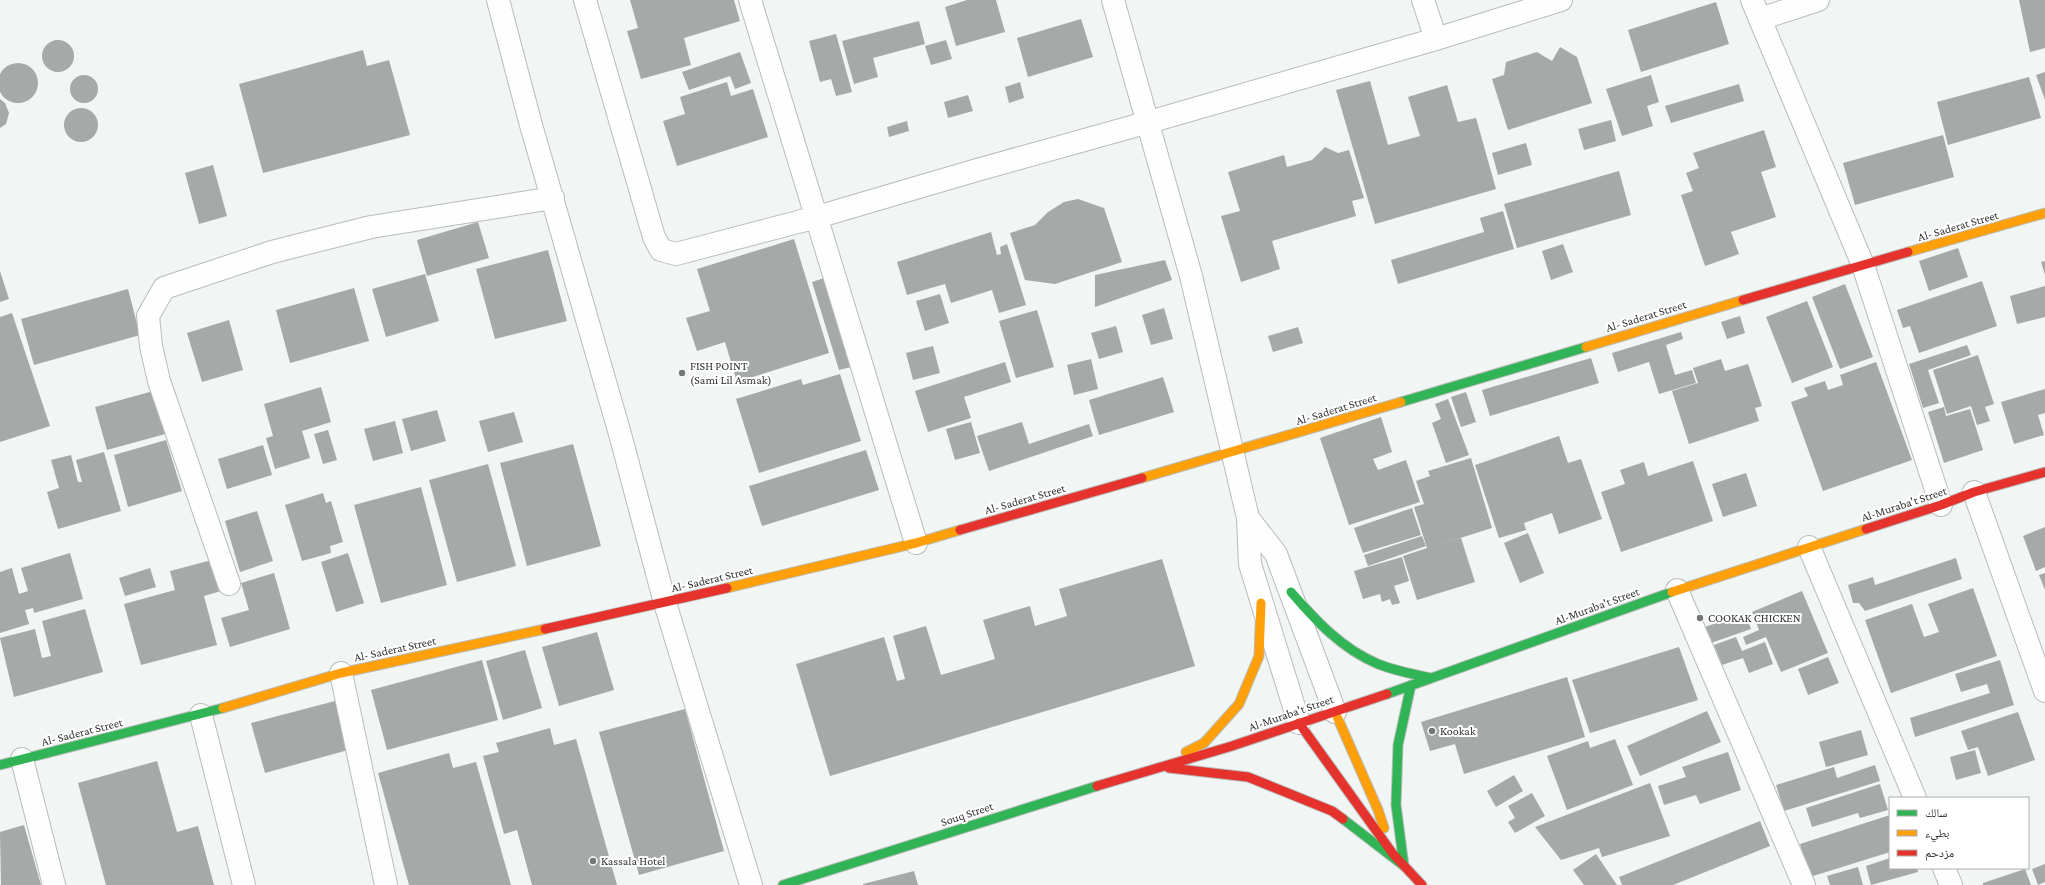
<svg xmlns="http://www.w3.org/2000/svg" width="2045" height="885" font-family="'Crimson Pro','Noto Naskh Arabic',serif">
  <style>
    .building { fill: #a5a9a7 }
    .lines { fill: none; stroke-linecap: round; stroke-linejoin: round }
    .street-casing { stroke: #b8bcba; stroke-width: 24 }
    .fast-casing { stroke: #b8bcba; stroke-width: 11 }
    .slow-casing { stroke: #b8bcba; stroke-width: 11 }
    .jam-casing { stroke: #b8bcba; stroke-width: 11 }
    .street { stroke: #fdfefd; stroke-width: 22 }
    .fast { stroke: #30b455; stroke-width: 9 }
    .slow { stroke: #ff9f0a; stroke-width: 9 }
    .jam { stroke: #e5322d; stroke-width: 9 }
    .poi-dot { fill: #757876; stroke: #fff; stroke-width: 1.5 }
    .labels { text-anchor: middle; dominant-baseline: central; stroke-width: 4; stroke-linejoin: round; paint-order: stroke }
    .street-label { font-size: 12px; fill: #323533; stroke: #fff }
    .poi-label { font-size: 12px; fill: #323533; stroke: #fff; text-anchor: start }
  </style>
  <rect width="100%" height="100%" fill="#f1f5f3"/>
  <path class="building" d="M630 0H734L740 21 684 38 691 65 641 79 627 31 638 28Z
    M967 0H996L1005 32 956 46 945 7Z
    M2019 0H2045V48L2030 52Z
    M1716 2 1729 44 1641 72 1628 30Z
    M1081 19 1093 57 1028 77 1017 38Z
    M919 21 925 44 873 58 878 77 854 84 842 41Z
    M836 34 852 92 836 96 831 79 820 82 809 41Z
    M946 40 952 59 931 65 925 46Z
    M42 56a16 16 0 1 1 32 0a16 16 0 1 1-32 0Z
    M1560 47 1577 57 1592 103 1508 130 1492 79 1504 75 1506 62 1537 52 1552 61Z
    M363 50 367 66 389 60 410 135 263 173 239 84Z
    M740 52 751 83 735 89 730 76 689 90 682 72Z
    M-2 83a20 20 0 1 1 40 0a20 20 0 1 1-40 0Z
    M2045 72V100L2036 75Z
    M70 89a14 14 0 1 1 28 0a14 14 0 1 1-28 0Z
    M1651 75 1659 102 1647 106 1653 126 1622 136 1606 89Z
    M2029 77 2041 118 1948 145 1937 102Z
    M1370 81 1388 145 1420 136 1408 97 1447 85 1458 122 1476 118 1496 189 1375 224 1336 90Z
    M727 82 731 96 753 89 768 137 677 166 663 121 685 114 680 97Z
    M1020 82 1024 98 1009 103 1005 87Z
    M1739 84 1744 101 1671 123 1665 106Z
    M968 95 973 111 948 118 944 102Z
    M0 99 5 103 9 113 6 124 0 128Z
    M64 125a17 17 0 1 1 34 0a17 17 0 1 1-34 0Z
    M1611 120 1616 141 1584 150 1578 129Z
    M907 121 909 131 889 137 887 127Z
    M1764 130 1776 167 1761 172 1776 217 1731 232 1739 254 1705 266 1681 195 1693 191 1686 173 1699 168 1693 153Z
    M1943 135 1954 177 1855 205 1843 163Z
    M1526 143 1532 165 1498 175 1492 153Z
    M1325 147 1338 153 1349 150 1364 198 1352 201 1356 216 1272 241 1280 269 1241 282 1221 216 1240 211 1228 172 1284 155 1287 167 1312 160Z
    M213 165 227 216 199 224 185 173Z
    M1619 171 1631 215 1517 248 1504 204Z
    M1078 199 1104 208 1122 262 1055 284 1025 280 1010 233 1035 225 1048 212 1064 202Z
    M1503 211 1514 249 1398 284 1391 260 1484 232 1480 218Z
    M478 222 489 258 427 276 417 240Z
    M991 232 997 255 1001 254 1000 247 1007 244 1026 305 999 313 992 290 951 303 945 284 907 295 897 262Z
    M794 239 829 353 737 382 725 342 697 351 686 318 710 311 697 269Z
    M1563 244 1573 272 1551 280 1542 251Z
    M1958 248 1968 277 1929 291 1919 261Z
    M548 250 567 321 495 339 476 269Z
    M1165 260 1172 280 1095 307V275Z
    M2045 261V275L2041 262Z
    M0 271 9 299 0 302Z
    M425 274 439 321 386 337 372 289Z
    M824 278 851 367 839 370 812 282Z
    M1982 281 1997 326 1919 353 1910 326 1903 328 1897 310Z
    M1845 284 1873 357 1840 369 1812 297Z
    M2045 286V317L2017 324 2010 296Z
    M354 288 369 341 290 363 276 310Z
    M128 289 140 335 34 365 21 319Z
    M940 294 949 323 925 331 916 301Z
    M1807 301 1833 367 1792 383 1766 317Z
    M1164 308 1173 339 1151 345 1142 315Z
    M1037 310 1054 367 1016 378 999 321Z
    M12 313 50 426 0 442V317Z
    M1740 316 1745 333 1727 339 1721 322Z
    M229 320 243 370 202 382 187 333Z
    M1116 326 1123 352 1099 359 1091 333Z
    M1298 327 1303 343 1273 352 1268 336Z
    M1681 332 1683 339 1666 345 1675 375 1692 370 1696 383 1659 394 1649 362 1618 372 1612 353Z
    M1967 345 1971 355 1928 370 1939 403 1923 408 1909 364Z
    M933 346 940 373 913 380 906 353Z
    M1978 355 1994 404 1985 407 1990 421 1977 425 1971 406 1947 414 1933 370Z
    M1591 358 1599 383 1490 416 1482 390Z
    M1091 359 1098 389 1074 395 1067 365Z
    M1721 359 1725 371 1748 364 1762 406 1755 408 1759 421 1689 444 1672 391 1698 383 1693 368Z
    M1005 362 1011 382 964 397 971 418 928 432 915 391Z
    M1876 362 1912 460 1823 491 1791 402 1808 396 1804 388 1825 381 1828 390 1843 385 1840 375Z
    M840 374 861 441 759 473 736 399 801 379 803 385Z
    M1163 377 1174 412 1099 435 1089 400Z
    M321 387 331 422 302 431 310 458 275 469 266 438 273 436 264 404Z
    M2045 389V413L2038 415 2044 435 2014 444 2001 402Z
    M157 390 169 433 107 450 95 407Z
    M1466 392 1476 422 1461 427 1451 397Z
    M1448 399 1469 455 1446 463 1432 423 1441 419 1435 404Z
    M1944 407 1946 416 1970 409 1983 450 1944 463 1928 412Z
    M437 410 446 441 411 451 402 419Z
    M514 412 523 442 488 452 479 421Z
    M1381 417 1392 452 1373 459 1378 470 1406 460 1420 502 1349 525 1320 438Z
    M395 421 403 453 373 461 364 429Z
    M971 422 980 453 955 460 946 429Z
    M1022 422 1029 444 1089 424 1093 436 989 471 977 436Z
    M328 430 337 460 323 464 314 434Z
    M1559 436 1568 463 1581 459 1602 519 1559 534 1552 513 1524 523 1526 530 1499 538 1475 465Z
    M166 440 182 491 128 507 114 455Z
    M573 444 601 546 527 566 500 463Z
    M263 445 272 475 227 489 218 459Z
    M866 450 879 490 762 526 749 486Z
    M104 452 121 511 58 529 47 492 59 488 51 460 71 455 78 482H82L76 460Z
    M1471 458 1492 528 1435 546 1461 538 1475 582 1417 600 1403 556 1427 548 1414 507 1424 504 1416 481 1430 476 1428 471Z
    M1693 461 1713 521 1621 552 1601 492 1625 484 1620 470 1644 462 1648 476Z
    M488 464 516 566 457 582 429 480Z
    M1746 473 1757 506 1723 517 1712 484Z
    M421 487 447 585 381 603 354 505Z
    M323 493 326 503 331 501 343 542 330 546 331 553 302 561 285 505Z
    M1412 508 1421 535 1363 553 1354 528Z
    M257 511 273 561 240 572 225 521Z
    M2045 527V567L2036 571 2023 536Z
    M1528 533 1544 573 1520 583 1504 543Z
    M1422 536 1426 546 1368 566 1364 555Z
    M70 553 83 599 34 613 33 608 25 610 29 624 0 633V572L12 568 19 594 28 591 21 568Z
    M348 553 364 603 336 612 321 562Z
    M1402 557 1409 581 1394 586 1400 603 1392 605 1390 599 1382 602 1380 594 1363 599 1354 571Z
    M1956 558 1962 579 1865 611 1859 603H1853L1848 585 1873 577 1875 585Z
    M1162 559 1195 666 830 776 796 664 884 637 897 681 905 679 893 636 926 626 941 675 995 659 983 620 1030 606 1035 626 1067 616 1059 589Z
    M212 560 221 591 204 596 217 645 141 665 124 604 175 590 170 571Z
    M150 568 156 587 125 596 119 578Z
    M274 573 290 629 230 647 221 618 249 610 241 583Z
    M2045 573V590L2039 575Z
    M1973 588 1997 656 1891 693 1865 620 1912 604 1924 637 1939 632 1928 604Z
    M1802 591 1828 653 1781 672 1766 637 1746 645 1743 637 1759 630 1752 612Z
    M85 609 103 672 14 697 0 638 35 629 42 658 51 656 42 621Z
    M1745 613 1751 629 1711 643 1705 627Z
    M597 632 614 690 559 706 542 647Z
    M1736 637 1742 651 1765 642 1773 664 1749 673 1743 658 1722 665 1714 645Z
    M1679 647 1698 700 1590 733 1572 680Z
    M525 650 542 708 503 720 486 661Z
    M1828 657 1839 683 1808 695 1798 669Z
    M482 660 498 720 387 750 371 690Z
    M2000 660 2014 705 1915 737 1910 718 1990 693 1987 684 1961 692 1955 674Z
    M1567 677 1585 737 1464 774 1455 744 1430 751 1421 722Z
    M335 701 348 750 265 773 251 723Z
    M685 709 724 851 639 875 599 732Z
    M1707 711 1721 742 1640 776 1627 746Z
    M2018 712 2035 760 1988 776 1978 747 1968 750 1961 731Z
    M550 728 554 745 576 739 617 885H532L517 830 504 834 483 756 499 752 496 743Z
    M1861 730 1868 755 1826 767 1819 742Z
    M1615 739 1633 785 1567 810 1547 756 1588 741 1590 748Z
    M1975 750 1981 773 1956 780 1950 757Z
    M1728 752 1741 790 1700 804 1696 795 1664 805 1658 786 1686 777 1682 767Z
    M449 753 453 768 476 762 511 885H409L378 773Z
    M157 761 177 832 198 826 214 885H106L78 783Z
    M1875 765 1880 781 1784 811 1776 785 1834 767 1837 778Z
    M1514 775 1523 791 1496 807 1487 791Z
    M1650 783 1670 836 1602 857 1599 848 1561 860 1535 827Z
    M1880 784 1888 810 1860 818 1858 813 1812 827 1806 808Z
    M1532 793 1545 816 1515 833 1508 822 1515 818 1508 806Z
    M1890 815V852L1810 877 1800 844Z
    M1760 821 1770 846 1673 885H1622L1619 877Z
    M24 825 41 885H1L0 832Z
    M1596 854 1617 885H1584L1573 870Z
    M1890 858V868H1917L1918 872 1871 885 1866 866Z
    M2045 864V882L2038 885 2032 869Z
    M1858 867 1863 885H1830L1827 876Z
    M2025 869 2031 885H1983V883Z
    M914 871 918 885H863V884Z"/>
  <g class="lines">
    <defs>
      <path id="street" d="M498 0 531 125 620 434 665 603 751 885
        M585 0 654 237 661 250 676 254 817 217 977 170 1149 122 1436 39 1561 0
        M750 0 916 543
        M1113 0 1191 276 1248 518 1250 564 1299 723
        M1423 0 1436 39
        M1752 0 1863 265 1941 505
        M1760 19 1818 0
        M1974 492 2045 691
        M1248 518 1276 554 1335 712
        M1809 547 1915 798
        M229 584 159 381 151 346 148 316 164 288 272 252 371 227 553 198
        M1677 590 1804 885
        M341 673 386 885
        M201 715 244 885
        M22 759 54 885
        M1944 868 1951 885"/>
      <path id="fast" d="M1401 402 1586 347
        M1291 592C1315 620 1342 649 1378 664 1395 671 1413 674 1431 678
        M1387 694 1672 592
        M0 765 223 708
        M1343 819 1404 866
        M1404 866 1396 805 1398 745 1411 685
        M783 885 1097 786"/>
      <path id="slow" d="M1908 252 2045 213
        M1586 347 1743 300
        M1142 478 1401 402
        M727 588 916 543 960 530
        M1672 592 1866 529
        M223 708 341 673 545 629
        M1335 712 1378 810 1384 828
        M1186 752 1204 743 1239 704 1259 656 1261 603"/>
      <path id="jam" d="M1743 300 1908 252
        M1866 529 1941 505 1974 492 2045 472
        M960 530 1142 478
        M545 629 727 588
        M1299 723 1393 854 1422 885
        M1169 768 1248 777 1332 811 1343 819
        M1097 786 1232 746 1387 694"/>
    </defs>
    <use href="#street" class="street-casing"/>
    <use href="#fast" class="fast-casing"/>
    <use href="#slow" class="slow-casing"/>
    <use href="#jam" class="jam-casing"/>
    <use href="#street" class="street"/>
    <use href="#fast" class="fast"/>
    <use href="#slow" class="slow"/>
    <use href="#jam" class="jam"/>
  </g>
  <g class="poi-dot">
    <circle cx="682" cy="373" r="4"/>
    <circle cx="1700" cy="618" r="4"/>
    <circle cx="1432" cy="731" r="4"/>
    <circle cx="593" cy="861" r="4"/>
  </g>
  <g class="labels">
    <g class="street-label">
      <text transform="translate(1958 226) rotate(-16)">Al- Saderat Street</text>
      <text transform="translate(1646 316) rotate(-17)">Al- Saderat Street</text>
      <text transform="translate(1336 409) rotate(-17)">Al- Saderat Street</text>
      <text transform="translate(1025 499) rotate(-16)">Al- Saderat Street</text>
      <text transform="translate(1904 504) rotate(-18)">Al-Muraba't Street</text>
      <text transform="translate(712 579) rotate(-13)">Al- Saderat Street</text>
      <text transform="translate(1597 606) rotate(-20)">Al-Muraba't Street</text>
      <text transform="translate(395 649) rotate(-12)">Al- Saderat Street</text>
      <text transform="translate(1291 713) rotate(-19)">Al-Muraba't Street</text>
      <text transform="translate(82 732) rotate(-14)">Al- Saderat Street</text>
      <text transform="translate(967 814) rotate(-18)">Souq Street</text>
    </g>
    <g class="poi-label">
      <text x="690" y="366">FISH POINT<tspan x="690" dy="14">(Sami Lil Asmak)</tspan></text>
      <text x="1708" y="618">COOKAK CHICKEN</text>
      <text x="1440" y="731">Kookak</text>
      <text x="601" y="861">Kassala Hotel</text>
    </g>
  </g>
  <rect x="1889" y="797" width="140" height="72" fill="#ffffff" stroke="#adaead"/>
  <rect x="1897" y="810" width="20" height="6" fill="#30b455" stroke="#adaead"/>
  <text x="1925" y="817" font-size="12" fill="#323533">سالك</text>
  <rect x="1897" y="830" width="20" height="6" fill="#ff9f0a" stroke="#adaead"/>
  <text x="1925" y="837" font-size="12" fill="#323533">بطيء</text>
  <rect x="1897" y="850" width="20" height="6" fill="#e5322d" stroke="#adaead"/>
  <text x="1925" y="857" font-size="12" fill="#323533">مزدحم</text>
</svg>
